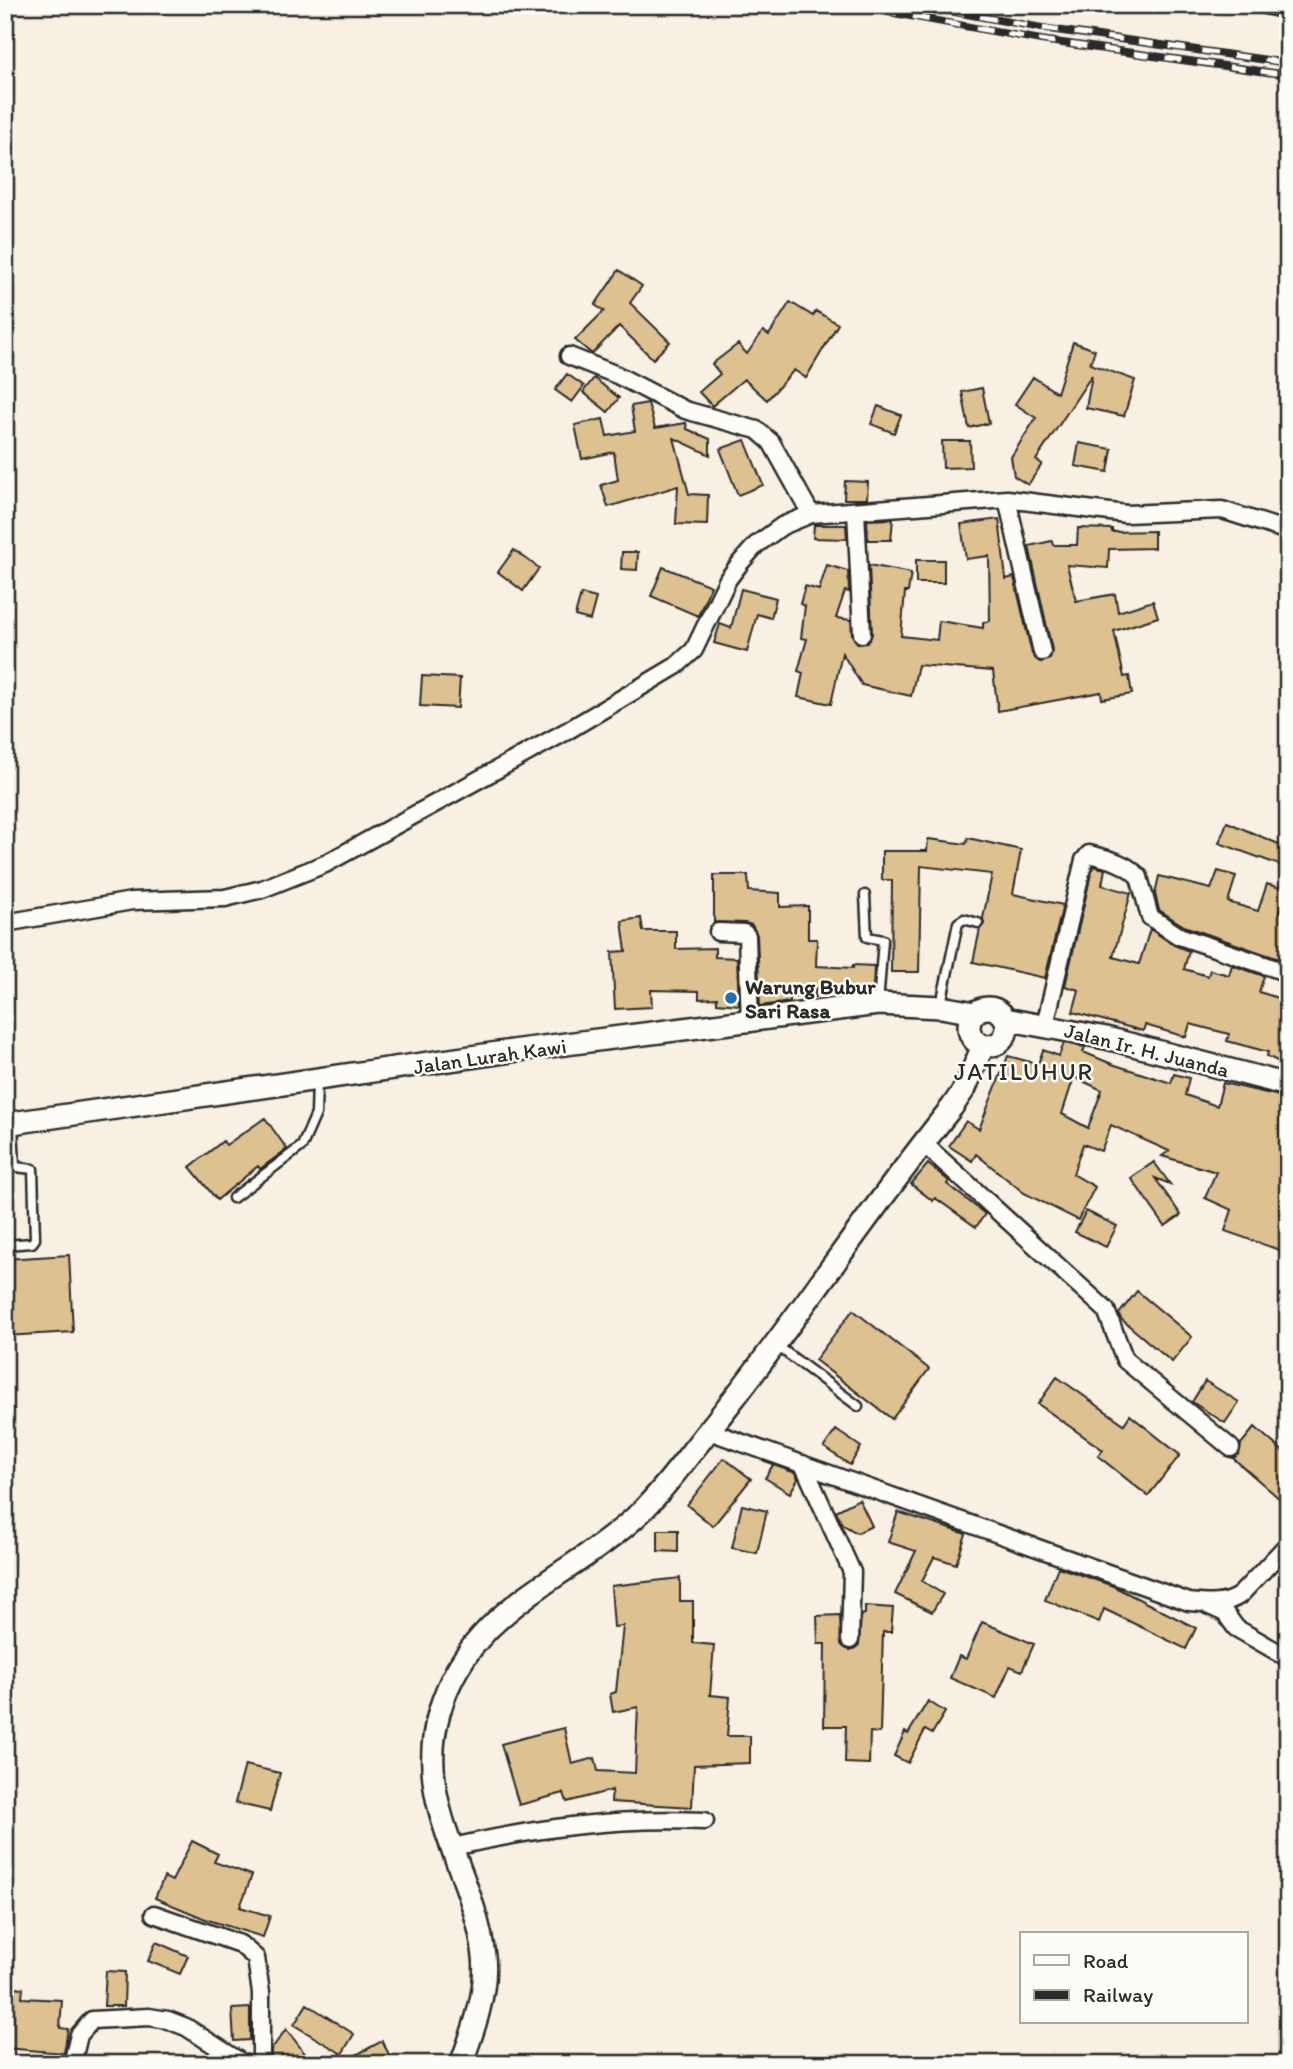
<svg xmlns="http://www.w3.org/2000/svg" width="1293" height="2069" font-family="Itim,sans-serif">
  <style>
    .building { fill: #ddc191; stroke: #2b2b2b; stroke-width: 2; fill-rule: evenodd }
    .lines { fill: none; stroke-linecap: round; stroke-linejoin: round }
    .service-casing { stroke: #2b2b2b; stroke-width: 13 }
    .minor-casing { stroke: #2b2b2b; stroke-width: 21 }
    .tertiary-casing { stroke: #2b2b2b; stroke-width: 26 }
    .service { stroke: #fdfcf7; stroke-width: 8 }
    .minor { stroke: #fdfcf7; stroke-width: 16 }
    .tertiary { stroke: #fdfcf7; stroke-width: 21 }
    .rail-casing { stroke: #2b2b2b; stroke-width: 8 }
    .rail { stroke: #fdfcf7; stroke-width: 5; stroke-dasharray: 16; stroke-linecap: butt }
    .poi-dot { fill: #1f6fb2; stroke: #fdfcf7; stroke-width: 2.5 }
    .labels { text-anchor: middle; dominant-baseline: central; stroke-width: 5; stroke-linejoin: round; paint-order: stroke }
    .poi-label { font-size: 21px; font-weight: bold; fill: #2b2b2b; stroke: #fdfcf7; text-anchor: start }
    .street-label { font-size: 21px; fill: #2b2b2b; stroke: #fdfcf7 }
    .quarter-label { font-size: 24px; letter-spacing: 2px; fill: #2b2b2b; stroke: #fdfcf7 }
  </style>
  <rect width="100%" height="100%" fill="#f7f0e3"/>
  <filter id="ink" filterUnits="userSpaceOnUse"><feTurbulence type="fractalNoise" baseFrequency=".0143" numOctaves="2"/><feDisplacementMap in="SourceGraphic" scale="14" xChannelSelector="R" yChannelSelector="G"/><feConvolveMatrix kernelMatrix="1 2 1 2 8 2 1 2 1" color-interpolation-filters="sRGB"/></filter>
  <g filter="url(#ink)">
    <path class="building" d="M619 270 642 286 630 303 670 342 653 359 619 326 592 354 575 340 604 311 595 305Z
      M790 302 813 316 816 311 838 324 806 378 794 370 767 400 744 379 712 406 699 392 720 374 712 364 738 344 747 354 763 331 769 335Z
      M1073 342 1095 350 1090 364 1135 380 1124 416 1086 408 1092 375 1036 460 1042 464 1028 485 1014 476 1011 457 1036 418 1015 404 1033 377 1057 393Z
      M567 374 584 386 572 402 555 390Z
      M594 378 619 398 608 412 583 392Z
      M982 388 989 423 969 428 962 392Z
      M648 403 655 428 686 423 687 429 710 439V455L674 438 689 494 708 495 707 525 676 524 678 486 608 507 601 485 618 480 614 452 582 459 575 425 603 419 607 436 635 431 631 406Z
      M878 406 901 415 894 433 871 424Z
      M745 440 763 485 738 495 720 449Z
      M942 441H970L971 467 943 468Z
      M1079 443 1112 449 1108 472 1075 466Z
      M845 481 868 482 867 499H844Z
      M893 519 891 540H868L867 520Z
      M999 519 1006 579 1014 577 1032 654 1040 662 1050 659 1052 650 1029 546 1052 541 1053 545H1077L1078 528 1112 529V532L1154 531V548L1109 549 1108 568 1067 565 1076 601 1115 594 1118 612 1153 601 1158 617 1114 631 1124 677 1129 676 1132 694 1102 699 1101 692 998 711 993 671 918 665 911 696 862 685 842 653 831 704 798 697 803 673 798 671 807 639 801 638 805 606 800 604 805 586 819 590 827 565 848 571 849 592 845 591 836 618 851 620 852 635 858 644 867 643 872 634 869 565 911 573 908 592H905L901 636 937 640 939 621 983 628V622L990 621 989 556 966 559 961 524Z
      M814 525H846L847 539 813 538Z
      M514 550 539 568 523 591 498 572Z
      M622 552H638L637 570 621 569Z
      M916 560H944V583H916Z
      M663 567 711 586 698 616 651 596Z
      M741 589 776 598 771 618 757 614 747 652 714 643 720 624 731 628Z
      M581 594 596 598 590 620 575 616Z
      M422 676 460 678 458 708 420 706Z
      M1227 822 1288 848V868L1219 843Z
      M968 838 1021 850 1013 894 1063 905 1045 978 973 962 980 929 984 924 983 918 992 874 921 866 919 972H891L892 880H882V851H927L928 839 966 844Z
      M1093 866 1105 869 1102 885 1131 893 1113 957 1139 964 1150 929 1174 945 1189 951 1184 969 1208 976 1210 970 1229 975 1232 965 1264 976 1259 992 1288 1001V1053L1283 1064 1267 1056 1268 1052 1227 1041 1229 1034 1190 1024 1186 1037 1145 1025 1143 1031 1073 1012 1079 990 1065 986Z
      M1218 871 1236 876 1228 902 1258 911 1267 884 1287 890 1279 912 1288 913V962L1184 926 1159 910 1155 894 1159 876 1211 889Z
      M714 875H748L749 891 780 893V907L808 906V939H817L816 966 853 968V965L874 966 873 989 815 988V997H790V1002L760 1006 757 935 752 925 745 923 714 922Z
      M641 918 643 931H676V949L715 948V957L737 958 739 1005 717 1003V998L699 999V991L651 990 652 1007 615 1009 612 952 626 951 622 921Z
      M1064 1043 1085 1047 1083 1052 1112 1064 1171 1083 1174 1074 1189 1078 1185 1095 1217 1106 1223 1083 1288 1098V1253L1225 1231 1232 1210 1205 1198 1216 1172 1162 1156 1169 1151 1111 1125 1101 1151 1083 1144 1073 1174 1095 1187 1078 1220 1024 1193 976 1154 972 1161 949 1146 966 1121 979 1129 1008 1056 1038 1064 1043 1050 1059 1056ZM1074 1077 1102 1090 1088 1128 1062 1114Z
      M265 1118 287 1149 260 1169 258 1166 217 1200 190 1167 223 1141 226 1145Z
      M1154 1162 1170 1184 1155 1178 1181 1215 1165 1226 1131 1178Z
      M928 1164 949 1181 947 1184 985 1214 976 1227 935 1198 933 1201 911 1184Z
      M1086 1211 1117 1226 1106 1247 1075 1232Z
      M69 1255 73 1332 5 1336V1259Z
      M1137 1291 1192 1337 1172 1362 1121 1319 1119 1314Z
      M853 1310 929 1369 892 1419 815 1360Z
      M1057 1377 1124 1424 1130 1415 1180 1455 1148 1496 1098 1456 1103 1450 1038 1404Z
      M1205 1381 1239 1402 1225 1423 1192 1402Z
      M1255 1427 1288 1456V1495L1282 1501 1233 1458 1239 1454 1241 1444Z
      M836 1430 861 1447 850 1465 824 1447Z
      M724 1458 751 1479 713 1526 687 1505Z
      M773 1465 796 1473 798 1479 790 1493 765 1478Z
      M859 1499 872 1526 857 1533 842 1524 836 1511Z
      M742 1505 767 1511 757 1553 732 1548Z
      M898 1512 966 1534 956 1564 934 1557 922 1581 943 1594 932 1612 895 1594 916 1551 888 1542Z
      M658 1530H678V1552L658 1551Z
      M1058 1567 1113 1586 1196 1628 1186 1649 1104 1609 1099 1622 1045 1600Z
      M680 1578V1601H693V1643L714 1645 710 1695 730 1697 727 1736H750V1763L694 1765 692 1807 611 1802 612 1790 567 1802 564 1793 519 1805 501 1744 534 1735 564 1728 572 1764 595 1758 598 1771 635 1773 638 1707 613 1712 610 1694 616 1692 623 1626 614 1627 611 1586Z
      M865 1606 893 1608 891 1632H883L880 1733 870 1732 869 1764 845 1763 846 1726H824L825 1644H818L817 1616 840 1615 841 1644 850 1650 859 1645 861 1615 865 1614Z
      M982 1622 1034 1644 1022 1671 1010 1666 996 1698 950 1678 959 1656 966 1659Z
      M928 1701 945 1712 932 1734 925 1730 908 1763 894 1756 905 1732 908 1734Z
      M245 1765 280 1773 270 1811 235 1803Z
      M192 1841 218 1854 214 1862 252 1875 240 1907 270 1916 263 1937 208 1920 155 1898 164 1877 172 1881Z
      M156 1942 188 1956 180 1974 148 1961Z
      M106 1971 125 1972 124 2006H104Z
      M5 1986 23 1988 22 1998 62 2000 60 2028 68 2029 64 2053 5 2048Z
      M307 2004 354 2034 342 2054 294 2025Z
      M250 2008V2040L234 2041 232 2009Z
      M286 2029 313 2064H271V2050Z
      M382 2041 394 2064H339Z"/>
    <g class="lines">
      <defs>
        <path id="service" d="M865 895 867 937 883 940 878 1004
          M941 1004 958 923 964 919 978 923
          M233 1198 302 1146 316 1114 317 1081
          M5 1245 32 1243 35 1239 33 1169 15 1167 13 1124
          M776 1345 858 1406"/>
        <path id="minor" d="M1265 5 1288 10
          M569 356 617 375 685 410 757 430 771 442 811 514
          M1007 499 1042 652
          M856 511 862 634
          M5 923 132 901 225 898 262 889 325 864 567 731 676 666 694 650 728 579 741 562 756 545 782 526 811 514 1007 499 1126 514 1222 510 1288 531
          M718 932 744 933 747 936 750 1023
          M1045 1025 1084 860 1089 854C1108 859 1125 862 1139 877L1150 917 1179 936 1288 973
          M923 1143 1106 1310 1125 1360 1231 1448
          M709 1431 1189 1602C1208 1604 1224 1606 1240 1595L1288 1544
          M803 1464 852 1572 850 1640
          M1207 1605 1225 1613 1236 1628 1288 1658
          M449 1848C535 1828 617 1817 705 1821
          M154 1914 240 1944 256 1958 261 1993V2064
          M72 2064 79 2035 92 2020 149 2017 168 2020 186 2027 244 2064"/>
        <path id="tertiary" d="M969 1027a19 19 0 1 1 38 0a19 19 0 1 1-38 0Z
          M1005 1019 1106 1038 1288 1085
          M5 1124 519 1050 878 1004 941 1007 975 1013
          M461 2064C473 2032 488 1991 484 1956 474 1870 413 1805 439 1713 469 1605 571 1580 642 1511 667 1486 687 1457 709 1430 794 1325 867 1212 952 1107L965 1088 983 1046"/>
      </defs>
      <use href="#service" class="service-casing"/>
      <use href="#minor" class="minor-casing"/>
      <use href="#tertiary" class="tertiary-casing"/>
      <use href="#service" class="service"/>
      <use href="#minor" class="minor"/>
      <use href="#tertiary" class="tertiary"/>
      <defs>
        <path id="rail" d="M850 5 1041 40 1288 75
          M917 5 1042 28 1288 63"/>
      </defs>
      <use href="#rail" class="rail-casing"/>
      <use href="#rail" class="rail"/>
    </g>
  </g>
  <circle class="poi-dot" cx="731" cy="998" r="7"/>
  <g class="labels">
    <g class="poi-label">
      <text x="745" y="986">Warung Bubur<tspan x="745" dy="24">Sari Rasa</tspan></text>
    </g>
    <g class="street-label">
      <text transform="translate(1147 1050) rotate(14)">Jalan Ir. H. Juanda</text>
      <text transform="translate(490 1056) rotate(-8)">Jalan Lurah Kawi</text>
    </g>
    <g class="quarter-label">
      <text x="1024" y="1071">JATILUHUR</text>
    </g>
  </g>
  <rect width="1293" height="2069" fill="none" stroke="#fdfcf7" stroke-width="28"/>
  <rect x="14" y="14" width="1265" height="2041" fill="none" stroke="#2b2b2b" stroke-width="2.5" filter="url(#ink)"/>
  <rect x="1020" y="1932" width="228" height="91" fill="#fdfcf7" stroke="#a9a8a5" stroke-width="2"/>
  <rect x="1034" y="1955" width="35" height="10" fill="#fdfcf7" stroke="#a9a8a5" stroke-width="2"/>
  <text x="1083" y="1968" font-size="21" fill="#2b2b2b">Road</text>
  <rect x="1034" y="1990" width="35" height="10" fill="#2b2b2b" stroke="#a9a8a5" stroke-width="2"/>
  <text x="1083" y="2002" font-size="21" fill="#2b2b2b">Railway</text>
</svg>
